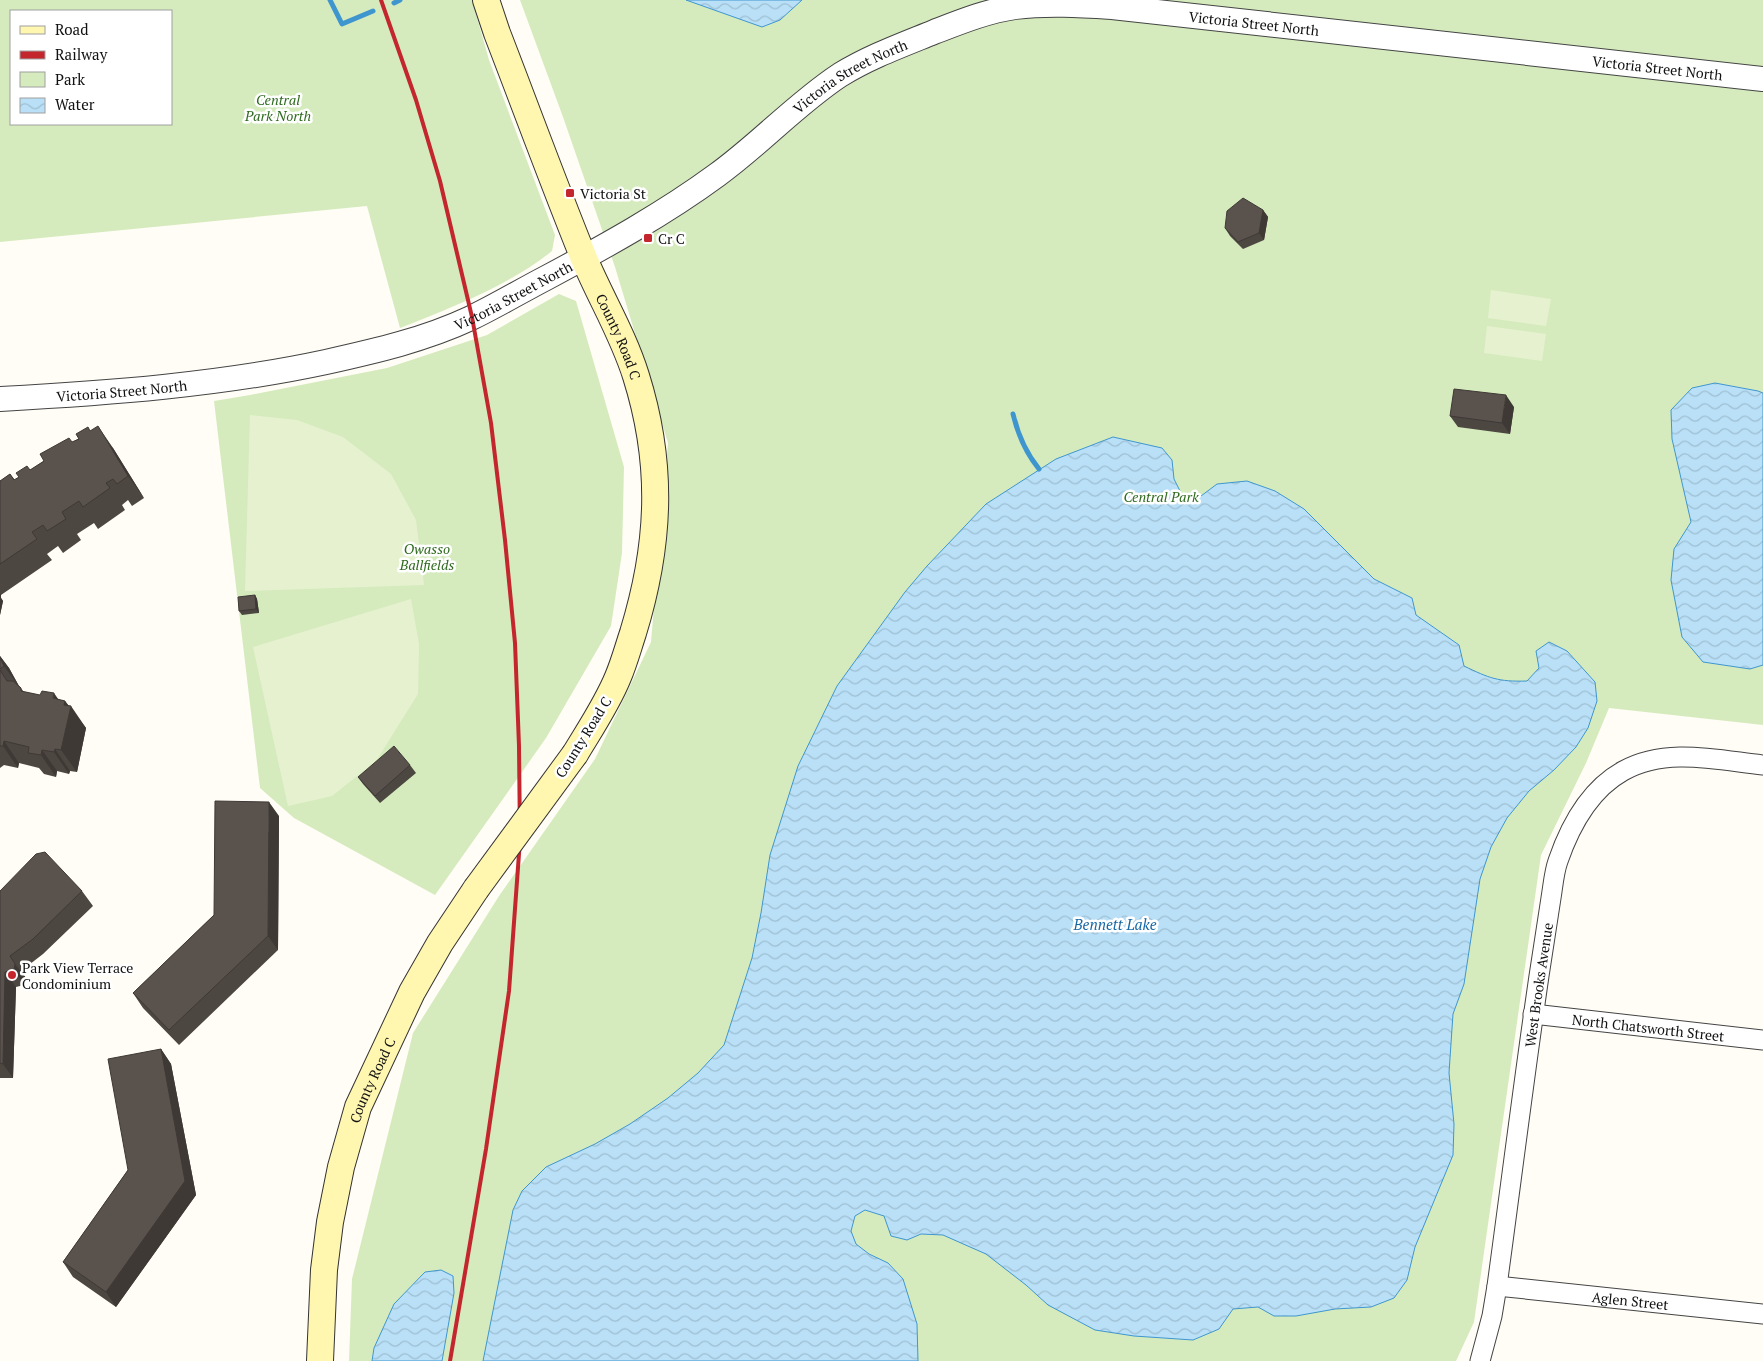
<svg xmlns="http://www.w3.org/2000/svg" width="1763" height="1361" font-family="'PT Serif',serif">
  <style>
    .park { fill: #d5ebbd; fill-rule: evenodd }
    .pitch { fill: #e6f2cf }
    .water { fill: url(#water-waves); stroke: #3f96cf }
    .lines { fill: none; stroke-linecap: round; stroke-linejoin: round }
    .stream { stroke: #3f96cf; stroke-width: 5 }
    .minor-casing { stroke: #444; stroke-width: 21 }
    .tertiary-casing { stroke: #444; stroke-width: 26 }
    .secondary-casing { stroke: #333; stroke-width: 28 }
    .minor { stroke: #fff; stroke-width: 19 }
    .tertiary { stroke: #fff; stroke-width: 24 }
    .secondary { stroke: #fff6b0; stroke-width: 26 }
    .rail { stroke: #c4262e; stroke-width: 4 }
    .secondary-bridge-casing { stroke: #333; stroke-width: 28; stroke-linecap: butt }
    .secondary-bridge { stroke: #fff6b0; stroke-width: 26 }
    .wall { fill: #4d4742 }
    .shaded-wall { fill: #3f3936 }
    .building { fill: #5a524d; stroke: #3f3936 }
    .poi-dot { fill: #c4262e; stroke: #fff; stroke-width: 2 }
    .labels { text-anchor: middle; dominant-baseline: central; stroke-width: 5; stroke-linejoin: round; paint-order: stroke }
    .street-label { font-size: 14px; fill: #111; stroke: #fff }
    .park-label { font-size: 14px; font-style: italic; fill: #2f6b1f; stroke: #fff }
    .poi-label { font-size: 14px; fill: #111; stroke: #fff; text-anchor: start }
    .water-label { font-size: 15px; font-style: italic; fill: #1768a6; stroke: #fff }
  </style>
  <defs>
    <pattern id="water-waves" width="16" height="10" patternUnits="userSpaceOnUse" patternTransform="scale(1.25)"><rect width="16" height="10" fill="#b9e0f7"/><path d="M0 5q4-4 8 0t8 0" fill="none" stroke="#9ebfd3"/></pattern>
  </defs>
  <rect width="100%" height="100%" fill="#fffdf5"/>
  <path class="park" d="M0 0H472L489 60 555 235 552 251C510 285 451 308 400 328L367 206 0 242ZM11 11H171V124H11Z
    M520 0H1763V725L1609 708 1586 763 1541 855 1474 1322 1456 1361H349L352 1279 413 1033 499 896 595 759 651 642 668 443 615 267 563 117Z
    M559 294 576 301 624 467 622 553 611 626 546 738 435 895 294 818 260 788 214 401 250 395 387 368 487 335Z"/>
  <path class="pitch" d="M1491 290 1551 299 1546 326 1488 318Z
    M1487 326 1546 334 1542 361 1484 353Z
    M250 415 297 420 343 437 391 474 416 520 424 585 245 591Z
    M411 599 419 644 418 694 376 761 332 796 288 806 253 647Z"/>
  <path class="water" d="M686 0H802L780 20 762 27Z
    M1715 383 1758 391 1763 393V665L1750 669 1703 662 1682 637 1671 580 1674 549 1691 522 1672 439 1671 410 1692 388Z
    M1113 437 1162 448 1172 460 1174 479 1182 495 1201 496 1217 484 1247 481 1275 491 1304 509 1374 579 1412 598 1416 615 1459 645 1464 666C1489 678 1498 682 1527 681L1539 668 1536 651 1549 642 1567 651 1595 682 1597 701 1588 728 1576 747 1554 770 1529 791 1507 818 1491 847 1480 879 1464 984 1453 1014 1449 1073 1454 1124 1453 1155 1415 1247 1407 1280 1394 1298 1371 1307 1335 1309 1296 1316H1274L1258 1307 1233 1309 1219 1329 1193 1340 1134 1336 1095 1330 1048 1305 1026 1285 986 1254 961 1243 943 1235 921 1234 907 1240 891 1236 884 1216 865 1210 855 1216 851 1231 856 1244 869 1254 888 1263 903 1279 917 1324 918 1361H483L513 1210 522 1191 546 1167 595 1144 630 1124 668 1098 698 1073 724 1045 752 958 761 913 770 855 798 766 837 686 905 592 927 566 986 504 1056 459Z
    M441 1270 453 1276 454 1293 442 1361H372L374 1348 394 1304 425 1272Z"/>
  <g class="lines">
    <path class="stream" d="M330 0 342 24 373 11
      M394 3 400 0
      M1013 414C1018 435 1025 452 1039 469"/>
    <defs>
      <g id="minor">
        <path id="s1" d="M1533 1014 1763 1040"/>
        <path id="s2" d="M1497 1286 1763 1314"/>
        <path id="s3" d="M1480 1361 1492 1316 1497 1286C1511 1183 1524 1079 1539 976 1543 950 1547 924 1551 898 1553 886 1554 872 1558 861 1570 826 1589 790 1623 771 1666 747 1717 760 1763 765"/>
      </g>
      <g id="tertiary">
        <path id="s4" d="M0 399C109 393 219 385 326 362 375 351 424 340 471 318 496 306 521 291 546 278 604 247 664 214 717 175 760 144 796 104 840 75 869 57 902 45 934 32 960 22 987 11 1015 7 1047 3 1080 5 1112 7L1763 79"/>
      </g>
      <g id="secondary">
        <path id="s5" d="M486 0 497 33C526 108 553 182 583 256 600 297 623 334 636 376 664 465 660 545 633 633 628 648 624 663 618 677 607 704 590 729 575 754"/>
        <path id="s6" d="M320 1361 324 1270 330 1222 341 1167 358 1107 412 992 440 943 476 889"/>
      </g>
    </defs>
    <use href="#minor" class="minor-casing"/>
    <use href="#tertiary" class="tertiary-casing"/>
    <use href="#secondary" class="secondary-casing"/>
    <use href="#minor" class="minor"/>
    <use href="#tertiary" class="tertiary"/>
    <use href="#secondary" class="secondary"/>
    <path class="rail" d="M381 0 416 100 440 181 472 317 491 423 505 540 515 643 519 746 520 840 509 991 486 1149 450 1361"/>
    <defs>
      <path id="secondary-bridge" d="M476 889 575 754"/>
    </defs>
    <use href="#secondary-bridge" class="secondary-bridge-casing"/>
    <use href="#secondary-bridge" class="secondary-bridge"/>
  </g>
  <path class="wall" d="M1263 210 1268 217 1264 240 1243 249 1230 236 1225 228Z
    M1514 407 1510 434 1458 427 1450 416Z
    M90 431 113 448 144 498 132 506 128 500 122 505 125 510 98 529 94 523 77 534 81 540 63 553 58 546 47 554 52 560 1 595V598L3 601 0 615V481L10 474 15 480Z
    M255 595 257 599 259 613 242 615 239 611Z
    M0 656 9 668 19 686 24 692 65 701 86 728 77 772 70 771 69 774 57 771 56 777 44 774 39 768 19 763 18 768 4 765 0 768Z
    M410 765 416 773 380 803 363 784 358 777Z
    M279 816 278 950 179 1045 143 1008 133 993 214 915Z
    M0 891H82L93 906 43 954 21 971 26 978 24 985 16 987 13 1078H0Z
    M161 1049 171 1064 196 1195 116 1307 73 1277 63 1262 128 1170Z"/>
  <path class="shaded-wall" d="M1263 210 1268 217 1264 240 1259 233Z
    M1506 395 1514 407 1510 434 1502 423Z
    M98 426 113 448 144 498 128 476Z
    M0 593 1 595V598L3 601 0 615Z
    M255 595 257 599 259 613 256 609Z
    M0 656 9 668 20 688 4 666 0 658Z
    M54 693 69 715 53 698Z
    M65 701 71 709V706L86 728 77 772 61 750 64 705Z
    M4 741 19 763 18 768 3 746Z
    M55 749 70 771 69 774 54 752Z
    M42 750 57 771 56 777 41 755Z
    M269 802 279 816 278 950 268 936Z
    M15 964 26 978 24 985 14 970Z
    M5 972 16 987 13 1078 3 1064Z
    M161 1049 171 1064 196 1195 116 1307 106 1292Z"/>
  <path class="building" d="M1243 198 1263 210 1259 233 1238 242 1225 228 1227 211Z
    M1454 389 1506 395 1502 423 1450 416Z
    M98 426 128 476 117 484 113 479 106 483 110 488 83 507 79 501 62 512 66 519 47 531 43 525 32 532 37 539 0 564V481L10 474 14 480 19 477 16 473 27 466 30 470 44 461 40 454 69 438 72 442 79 439 76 434 88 427 90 431Z
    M255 595 256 609 239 611 238 597Z
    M0 658 4 666 0 669Z
    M0 670 7 681H13L21 688V691L40 695 42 691 54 693 53 698 65 701 64 705 71 706 61 750 55 749 54 752 42 750 41 755 28 753 29 747 4 741 3 746H0Z
    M394 746 410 765 375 796 358 777Z
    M215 801 269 802 268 936 169 1030 133 993 214 915Z
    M45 852 82 891 33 939 10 956 15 964 14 970 5 972 3 1064 0 1063V891L36 854Z
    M161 1049 185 1181 106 1292 63 1262 128 1170 108 1059Z"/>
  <g class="poi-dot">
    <rect x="565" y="188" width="10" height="10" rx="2.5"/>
    <rect x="643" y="233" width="10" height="10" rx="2.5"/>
    <circle cx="12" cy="975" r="5"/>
  </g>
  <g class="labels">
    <g class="street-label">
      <text stroke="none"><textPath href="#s4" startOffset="1352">Victoria Street North</textPath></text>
      <text stroke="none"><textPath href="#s4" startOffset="1758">Victoria Street North</textPath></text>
      <text stroke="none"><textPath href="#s4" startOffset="932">Victoria Street North</textPath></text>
      <text stroke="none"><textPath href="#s4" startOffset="528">Victoria Street North</textPath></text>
      <text stroke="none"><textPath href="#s5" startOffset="362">County Road C</textPath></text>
      <text stroke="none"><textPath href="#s4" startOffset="122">Victoria Street North</textPath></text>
      <text transform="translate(583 737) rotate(-58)">County Road C</text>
      <text stroke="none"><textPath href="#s3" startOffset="381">West Brooks Avenue</textPath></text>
      <text stroke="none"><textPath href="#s1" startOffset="116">North Chatsworth Street</textPath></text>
      <text stroke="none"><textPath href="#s6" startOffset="288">County Road C</textPath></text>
      <text stroke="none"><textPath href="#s2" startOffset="134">Aglen Street</textPath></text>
    </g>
    <g class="park-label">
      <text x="278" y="99">Central<tspan x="278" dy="16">Park North</tspan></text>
      <text x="1161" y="496">Central Park</text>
      <text x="427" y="548">Owasso<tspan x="427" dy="16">Ballfields</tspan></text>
    </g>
    <g class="poi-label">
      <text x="580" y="193">Victoria St</text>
      <text x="658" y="238">Cr C</text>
      <text x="22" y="967">Park View Terrace<tspan x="22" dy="16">Condominium</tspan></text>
    </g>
    <g class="water-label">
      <text x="1115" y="924">Bennett Lake</text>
    </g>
  </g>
  <rect x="10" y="10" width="162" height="115" fill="#ffffff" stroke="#a0a0a0"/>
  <rect x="20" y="26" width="25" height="8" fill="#fff6b0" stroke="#a0a0a0"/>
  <text x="55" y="35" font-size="15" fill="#111111">Road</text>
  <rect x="20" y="51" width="25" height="8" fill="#c4262e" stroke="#a0a0a0"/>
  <text x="55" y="60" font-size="15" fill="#111111">Railway</text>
  <rect x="20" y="72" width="25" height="15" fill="#d5ebbd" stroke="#a0a0a0"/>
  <text x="55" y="85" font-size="15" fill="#111111">Park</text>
  <rect x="20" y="98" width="25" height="15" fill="url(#water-waves)" stroke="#a0a0a0"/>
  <text x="55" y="110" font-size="15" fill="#111111">Water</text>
</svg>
